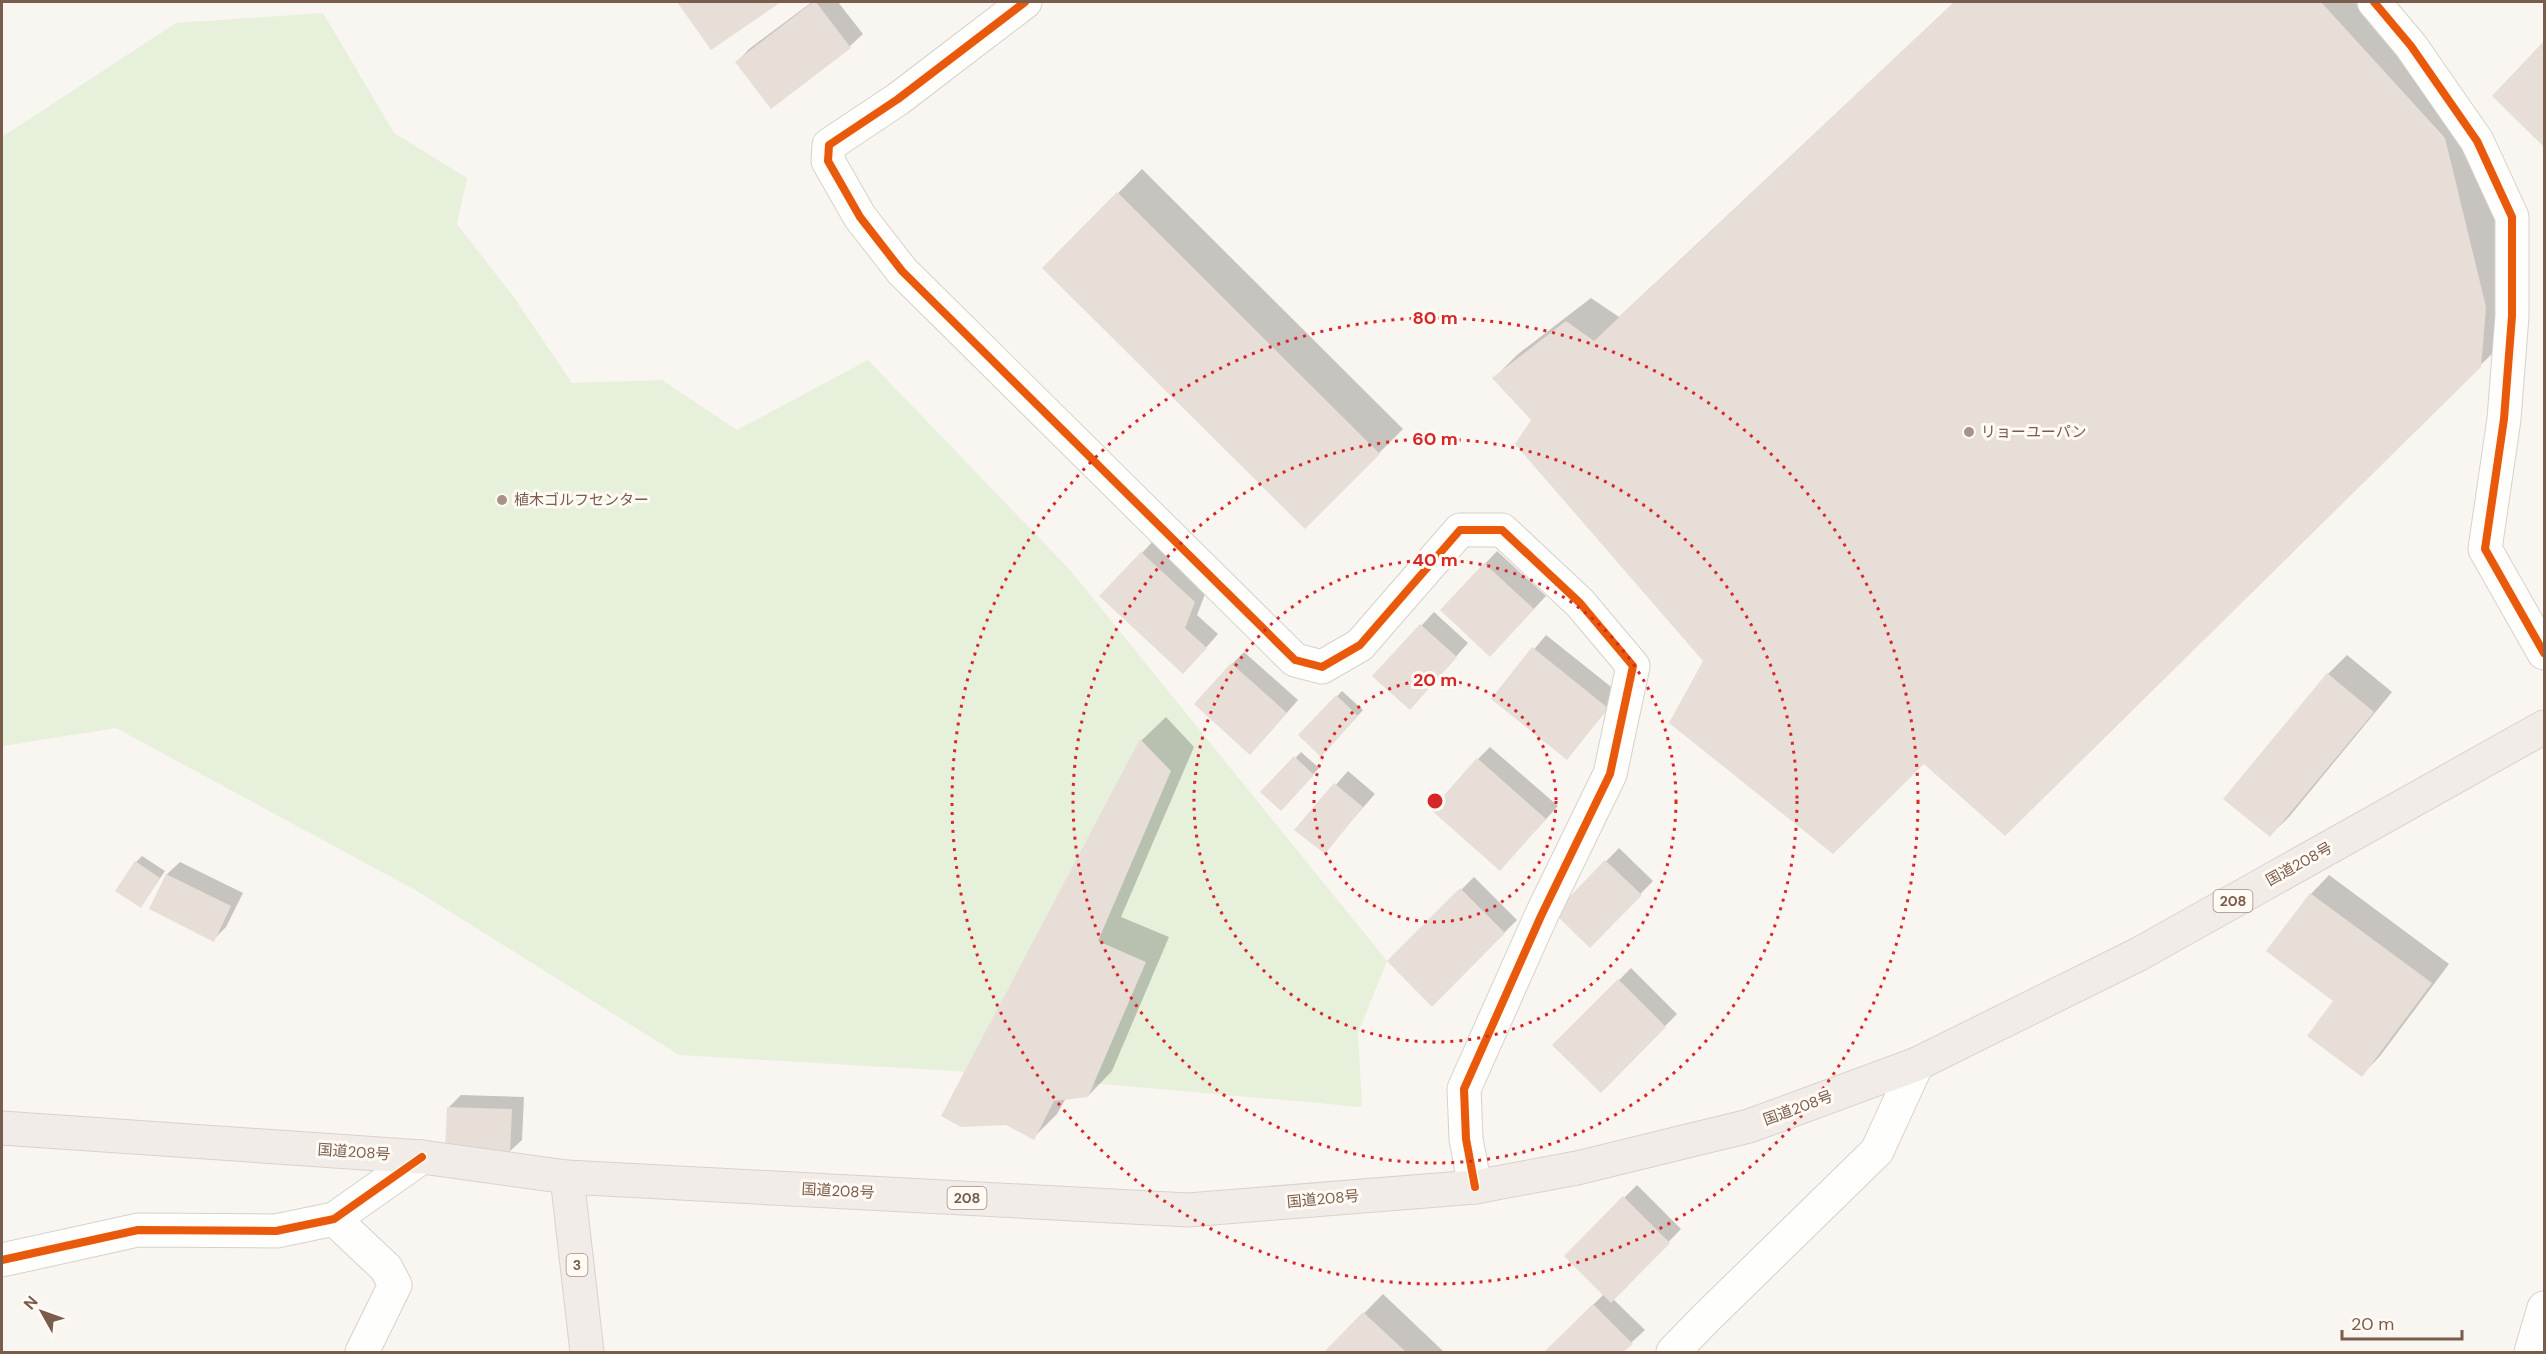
<svg xmlns="http://www.w3.org/2000/svg" width="2546" height="1354" font-family="'DM Sans','Noto Sans JP',sans-serif">
  <style>
    .green { fill: #e7f0db }
    .shadow { fill: #0003 }
    .building { fill: #e6ded7 }
    .lines { fill: none; stroke-linecap: round; stroke-linejoin: round }
    .minor-casing { stroke: #d7d1cb; stroke-width: 35 }
    .tertiary-casing { stroke: #d7d1cb; stroke-width: 35 }
    .trunk-casing { stroke: #dad1cc; stroke-width: 35 }
    .minor { stroke: #fefefd; stroke-width: 33 }
    .tertiary { stroke: #fefefd; stroke-width: 33 }
    .trunk { stroke: #f2ece8; stroke-width: 33 }
    .cycleway-casing { stroke: #fffaf3; stroke-width: 11 }
    .cycleway { stroke: #e8590c; stroke-width: 8 }
    .ring { fill: none; stroke: #d62828; stroke-width: 3; stroke-dasharray: 3 6 }
    .poi-dot { fill: #a69286; stroke: #fffaf3; stroke-width: 2 }
    .labels { text-anchor: middle; dominant-baseline: central; stroke-width: 6; stroke-linejoin: round; paint-order: stroke }
    .shield { fill: #fffaf3; stroke: #a28b7f; stroke-width: 1.5 }
    .shield-label { font-size: 14px; font-weight: bold; fill: #7a5c4d }
    .poi-label { font-size: 15px; fill: #7a5c4d; stroke: #fffaf3; text-anchor: start }
    .street-label { font-size: 15px; fill: #7a5c4d; stroke: #fffaf3 }
    .centre { fill: #d62828; stroke: #fffaf3; stroke-width: 3 }
    .ring-label { font-size: 18px; text-anchor: middle; font-weight: bold; fill: #d62828; stroke: #fffaf3; stroke-width: 6; stroke-linejoin: round; paint-order: stroke }
  </style>
  <rect width="100%" height="100%" fill="#f9f5f0"/>
  <path class="green" d="M323 13 394 133 467 178 457 224 513 296 572 383 662 380 737 430 868 360 1070 570 1387 961 1358 1033 1362 1107 955 1071 679 1055 417 891 116 728 2 746V137L176 23Z"/>
  <path class="shadow" d="M678 2H778L711 48Z
    M812 2H838L863 34 850 46 771 107 737 62 749 49Z
    M1955 2H2367L2469 113 2510 282 2505 341 2005 834 1923 762 1705 661 1533 419 1494 378 1518 354 1591 298 1619 317Z
    M2544 44V145L2494 96Z
    M1142 169 1403 429 1305 527 1044 268Z
    M1154 540 1207 589 1197 615 1218 634 1196 659 1142 553Z
    M1497 551 1546 596 1503 642 1442 610Z
    M1434 612 1468 643 1422 695 1375 676Z
    M1546 635 1620 694 1567 758 1493 699Z
    M1244 652 1298 700 1262 741 1232 664Z
    M2347 655 2392 692 2289 817 2270 835 2225 799 2328 674Z
    M1342 691 1363 710 1321 755 1300 735Z
    M1166 717 1194 747 1121 917 1169 937 1112 1071 1088 1096 1066 1098 1057 1114 1033 1138 1006 1123 943 1115 1142 740Z
    M1490 747 1558 806 1500 869 1478 759Z
    M1301 752 1319 768 1281 809 1263 792Z
    M1348 771 1375 794 1324 852 1297 829Z
    M1619 848 1653 881 1590 946 1556 913Z
    M142 856 165 871 141 906 136 862Z
    M180 862 243 893 226 927 213 940 151 908 167 874Z
    M2329 875 2449 964 2380 1056 2362 1075 2335 1000 2268 951 2311 894Z
    M1474 877 1517 920 1432 1004 1390 961Z
    M1631 968 1677 1014 1601 1091 1555 1045Z
    M461 1095 524 1097 522 1140 509 1152 449 1107Z
    M1637 1185 1681 1229 1613 1299 1645 1330 1621 1352H1546L1604 1294 1566 1256Z
    M1383 1294 1444 1352H1326Z"/>
  <path class="building" d="M677 2H781L711 50Z
    M813 2H816L851 48 771 109 735 62Z
    M1954 2H2321L2445 138 2486 307 2481 367 2005 836 1924 764 1833 854 1669 723 1703 661 1515 444 1531 420 1492 378 1566 321 1594 341Z
    M2544 41V147L2492 96Z
    M1117 192 1380 454 1305 529 1042 268Z
    M1141 552 1195 602 1185 628 1207 648 1183 674 1099 596Z
    M1484 563 1534 609 1490 657 1440 610Z
    M1420 624 1457 657 1410 710 1372 676Z
    M1532 647 1608 708 1567 760 1491 699Z
    M1231 663 1287 713 1250 755 1194 704Z
    M2327 673 2374 712 2270 837 2223 799Z
    M1336 695 1358 716 1321 757 1298 735Z
    M1140 739 1171 771 1098 941 1146 962 1088 1097 1054 1101 1034 1140 1006 1125 961 1127 941 1116Z
    M1294 756 1314 775 1281 811 1260 792Z
    M1477 758 1546 819 1500 871 1431 810Z
    M1334 783 1363 807 1325 854 1294 830Z
    M1605 860 1642 895 1590 948 1554 913Z
    M135 861 160 878 141 908 115 891Z
    M166 874 231 906 214 942 149 909Z
    M1460 888 1505 933 1432 1007 1387 961Z
    M2310 893 2432 983 2362 1077 2307 1036 2333 1001 2266 951Z
    M1618 979 1666 1027 1601 1093 1552 1045Z
    M447 1107 512 1109 510 1154 445 1151Z
    M1623 1196 1670 1243 1611 1303 1564 1256Z
    M1593 1304 1633 1344 1623 1352H1544Z
    M1363 1312 1406 1352H1324Z"/>
  <g class="lines">
    <defs>
      <path id="minor" d="M1025 2 898 99 829 145 828 161 860 217 902 271 1295 660 1322 667 1360 645 1460 530H1502L1580 603 1633 666 1610 774 1541 916 1464 1089 1466 1139 1475 1187
        M2374 2 2411 46 2477 141 2512 217V316L2504 419 2485 549 2544 653
        M334 1219 386 1268 395 1285 362 1352
        M2 1260 138 1230 276 1231 334 1219 422 1157"/>
      <path id="tertiary" d="M1673 1352 1705 1319 1877 1151 1917 1064
        M2531 1352 2544 1308"/>
      <path id="trunk" d="M2 1128 422 1157 567 1177 1188 1210 1475 1187 1577 1168 1749 1126 1917 1064 2139 954 2544 727
        M567 1177 587 1352"/>
    </defs>
    <use href="#minor" class="minor-casing"/>
    <use href="#tertiary" class="tertiary-casing"/>
    <use href="#trunk" class="trunk-casing"/>
    <use href="#minor" class="minor"/>
    <use href="#tertiary" class="tertiary"/>
    <use href="#trunk" class="trunk"/>
    <defs>
      <path id="cycleway" d="M1025 2 898 99 829 145 828 161 860 217 902 271 1295 660 1322 667 1360 645 1460 530H1502L1580 603 1633 666 1610 774 1541 916 1464 1089 1466 1139 1475 1187
        M2374 2 2411 46 2477 141 2512 217V316L2504 419 2485 549 2544 653
        M2 1260 138 1230 276 1231 334 1219 422 1157"/>
    </defs>
    <use href="#cycleway" class="cycleway-casing"/>
    <use href="#cycleway" class="cycleway"/>
  </g>
  <g class="ring">
    <circle cx="1435" cy="801" r="121"/>
    <circle cx="1435" cy="801" r="241"/>
    <circle cx="1435" cy="801" r="362"/>
    <circle cx="1435" cy="801" r="483"/>
  </g>
  <g class="poi-dot">
    <circle cx="1969" cy="432" r="6"/>
    <circle cx="502" cy="500" r="6"/>
  </g>
  <g class="labels">
    <g class="shield">
      <rect x="2213.5" y="890" width="39" height="22" rx="4.5"/>
      <rect x="947.5" y="1187" width="39" height="22" rx="4.5"/>
      <rect x="566.5" y="1254" width="21" height="22" rx="4.5"/>
    </g>
    <g class="shield-label">
      <text x="2233" y="901">208</text>
      <text x="967" y="1198">208</text>
      <text x="577" y="1265">3</text>
    </g>
    <g class="poi-label">
      <text x="1981" y="432">リョーユーパン</text>
      <text x="514" y="500">植木ゴルフセンター</text>
    </g>
    <g class="street-label">
      <text transform="translate(2299 864) rotate(-29)">国道208号</text>
      <text transform="translate(1798 1108) rotate(-20)">国道208号</text>
      <text transform="translate(354 1152) rotate(4)">国道208号</text>
      <text transform="translate(838 1191) rotate(3)">国道208号</text>
      <text transform="translate(1323 1199) rotate(-5)">国道208号</text>
    </g>
  </g>
  <circle cx="1435" cy="801" r="9" class="centre"/>
  <g class="ring-label">
    <text x="1435" y="324">80 m</text>
    <text x="1435" y="445">60 m</text>
    <text x="1435" y="566">40 m</text>
    <text x="1435" y="686">20 m</text>
  </g>
  <rect width="2546" height="1354" fill="none" stroke="#7a5c4d" stroke-width="6"/>
  <g transform="translate(42 1312) rotate(310)" stroke="#fffaf3" stroke-width="4.5" paint-order="stroke">
  <path d="M0-4.5L10 22L0 15L-10 22Z" fill="#7a5c4d"/>
  <text y="-9" font-size="16" font-weight="bold" text-anchor="middle" fill="#7a5c4d">N</text>
  </g>
  <path d="M2342 1330v9h120v-9" fill="none" stroke="#7a5c4d" stroke-width="3"/>
  <text x="2351" y="1330" font-size="18" fill="#7a5c4d" stroke="#fffaf3" stroke-width="4.5" paint-order="stroke">20 m</text>
</svg>
